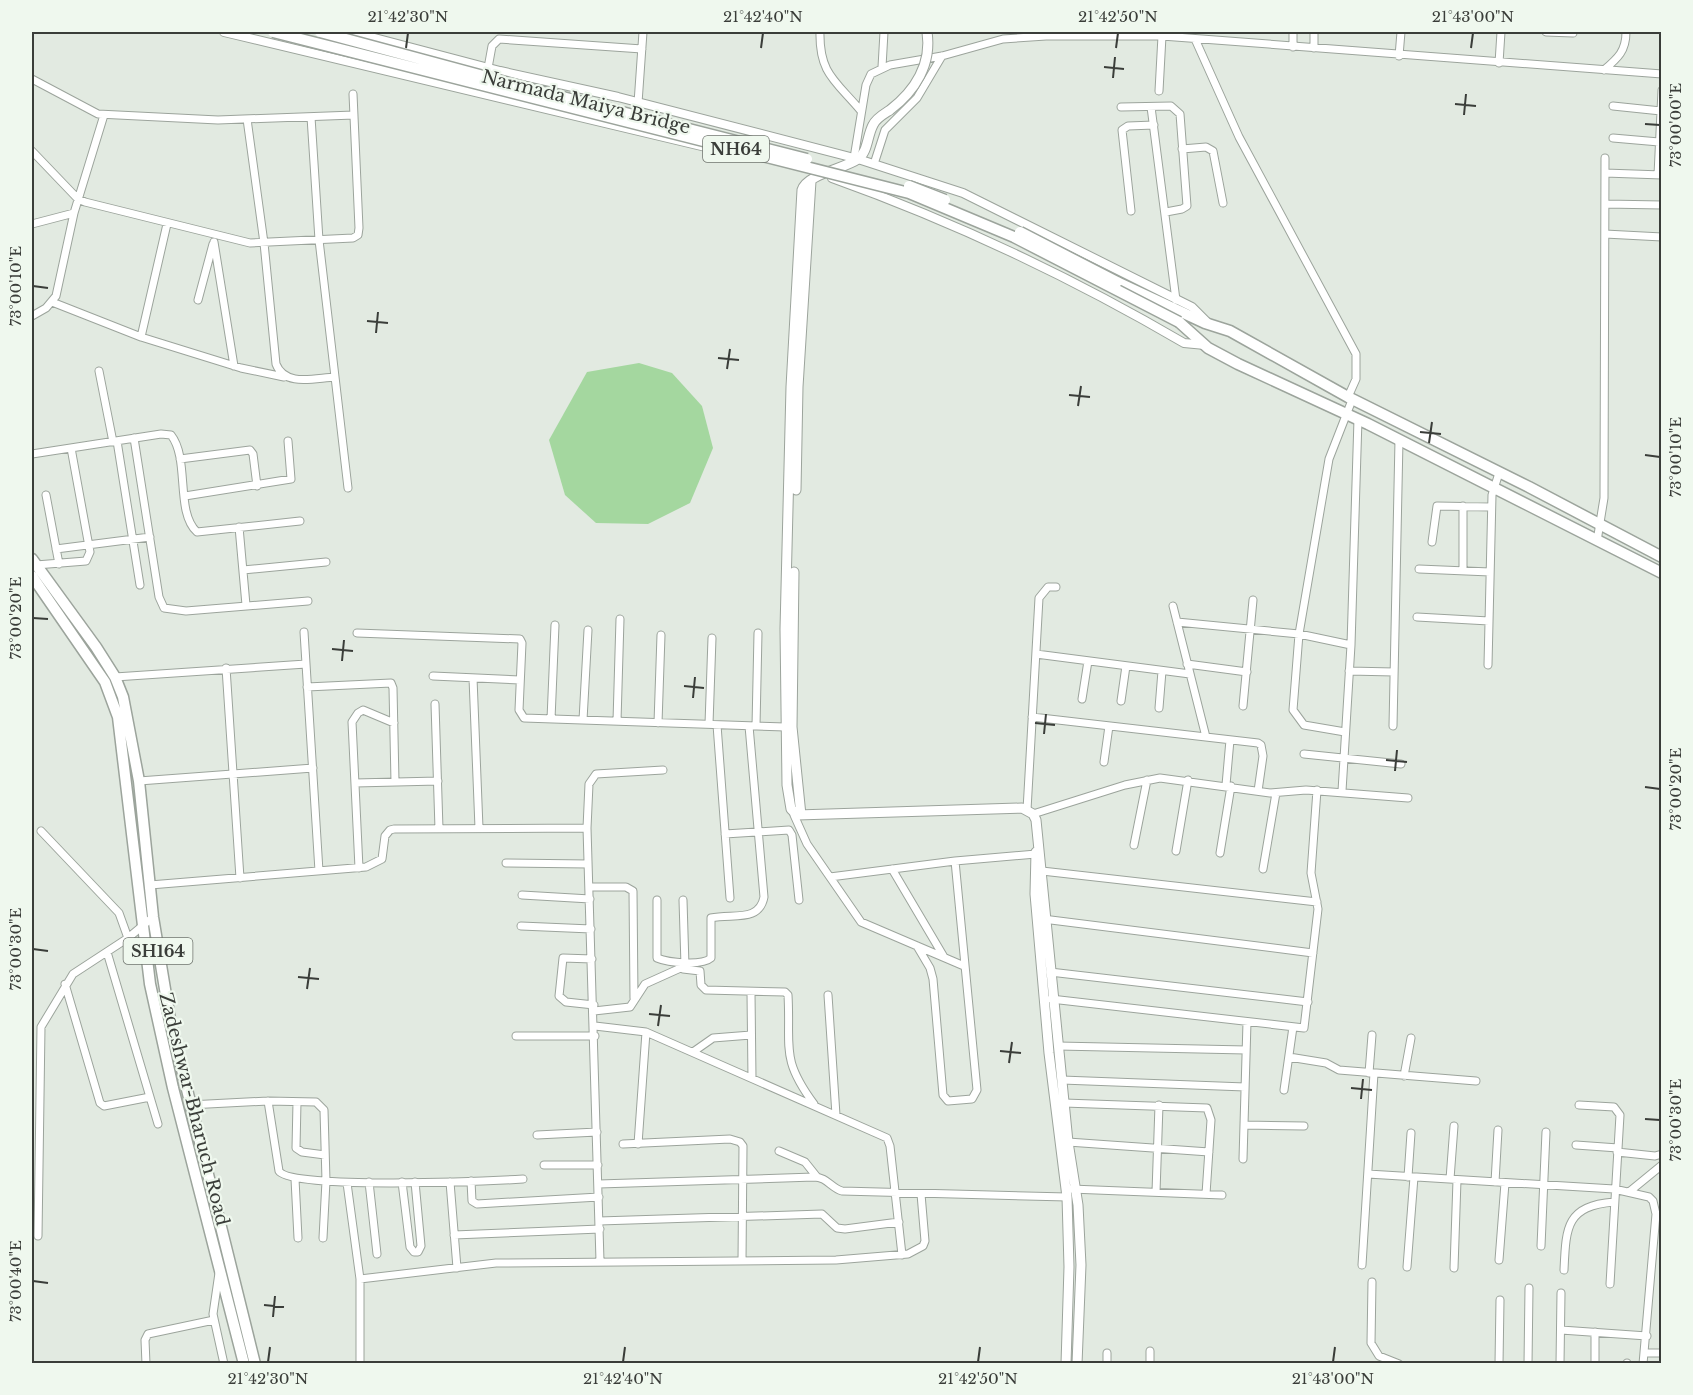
<svg xmlns="http://www.w3.org/2000/svg" width="1693" height="1395" font-family="'Libre Baskerville',serif">
  <style>
    .grass { fill: #a4d79f }
    .lines { fill: none; stroke-linecap: round; stroke-linejoin: round }
    .minor-casing { stroke: #9ca49c; stroke-width: 9 }
    .tertiary-casing { stroke: #9ca49c; stroke-width: 10 }
    .secondary-casing { stroke: #9ca49c; stroke-width: 11 }
    .primary-casing { stroke: #9ca49c; stroke-width: 13 }
    .trunk-casing { stroke: #9ca49c; stroke-width: 13 }
    .minor { stroke: #fff; stroke-width: 7 }
    .tertiary { stroke: #fff; stroke-width: 8 }
    .secondary { stroke: #fff; stroke-width: 9 }
    .primary { stroke: #fff; stroke-width: 10 }
    .trunk { stroke: #fff; stroke-width: 10 }
    .secondary-bridge-casing { stroke: #9ca49c; stroke-width: 11; stroke-linecap: butt }
    .trunk-bridge-casing { stroke: #9ca49c; stroke-width: 13; stroke-linecap: butt }
    .secondary-bridge { stroke: #fff; stroke-width: 9 }
    .trunk-bridge { stroke: #fff; stroke-width: 10 }
    .ticks { fill: none; stroke: #3a3d39; stroke-width: 2 }
    .labels { text-anchor: middle; dominant-baseline: central; stroke-width: 4.5; stroke-linejoin: round; paint-order: stroke }
    .shield { fill: #eff8ee; stroke: #70756f; stroke-width: 1.5 }
    .shield-label { font-size: 16px; font-weight: bold; fill: #3a3d39 }
    .street-label { font-size: 18px; fill: #3a3d39; stroke: #eff8ee }
    .neatline { fill: none; stroke: #3a3d39; stroke-width: 2 }
    .ticks-label { font-size: 15px; text-anchor: middle; fill: #3a3d39 }
  </style>
  <rect width="100%" height="100%" fill="#e2eae1"/>
  <path class="grass" d="M639 363 672 373 702 406 713 448 690 503 648 524 596 523 565 495 549 440 587 372Z"/>
  <g class="lines">
    <defs>
      <path id="minor" d="M820 32C819 74 836 81 861 111
        M1293 32V47
        M1314 32V48
        M1546 32 1573 33
        M1195 39 1239 137 1356 354V379L1348 397
        M1399 56 1401 32
        M1499 63 1501 32
        M882 67 884 32
        M488 68 492 46 499 39 642 49
        M1604 70C1618 58 1626 51 1626 32
        M32 79 98 114 218 120 354 115
        M1159 91 1162 36
        M638 103 643 32
        M1613 106 1661 111
        M1121 107 1171 106 1180 114 1187 206 1182 209 1166 212
        M1151 107 1176 300
        M311 117 319 240 348 488
        M247 119 264 243 276 364C285 387 314 378 335 377
        M1613 138 1659 142
        M1182 149 1206 147 1213 151 1223 203
        M32 151 78 199 85 202 250 243 353 238 358 235 359 228 353 94
        M854 158 866 85 871 74 890 65 942 56 1003 39 1046 36H1162L1662 74
        M874 164 885 130 917 98 942 56
        M1605 173 1662 175
        M1658 175 1662 90
        M1605 204 1662 205
        M1131 211 1122 130 1128 126 1154 125
        M32 224 74 213
        M1605 234 1662 237
        M214 242 234 366
        M198 300 213 244
        M52 302 141 337 241 368 284 377
        M32 316 46 308 56 296 74 213 104 115
        M141 337 167 224
        M99 371 113 442
        M134 438 159 597 164 608 186 611 308 601
        M117 441 140 585
        M32 454 161 434 171 435C190 459 175 512 197 532L300 521
        M180 459 250 450 253 454 257 486
        M46 495 59 564
        M185 496 291 479 288 441
        M239 527 246 605
        M1597 541 1604 498 1605 158
        M1432 542 1437 506 1491 507
        M56 549 150 537
        M36 565 86 561 90 552 71 448
        M1419 569 1490 572
        M243 570 326 562
        M1463 570V506
        M1173 606 1206 737
        M1417 617 1489 621
        M1177 622 1299 634 1351 645
        M304 632 319 871
        M357 633 520 639 522 643 519 710 524 718 785 727
        M1036 654 1190 674
        M1187 664 1247 672
        M1488 665 1492 495 1499 473
        M226 668 240 878
        M1349 671 1394 672
        M433 676 520 680
        M115 677 306 664
        M473 678 479 828
        M307 687 391 683 393 688 395 782
        M1082 699 1088 661
        M1121 701 1126 666
        M435 704 439 829
        M1243 706 1253 600
        M1159 708 1162 671
        M1032 717 1258 743 1261 745 1263 756 1258 791
        M551 719 555 625
        M583 720 588 630
        M617 721 620 619
        M658 723 661 635
        M709 724 712 638
        M717 725 730 898
        M756 726 758 633
        M1393 726 1399 440
        M1345 732 1304 725 1293 710 1299 634 1329 459 1352 400
        M1304 754 1401 764
        M1104 762 1109 726
        M139 781 313 768
        M355 783 438 781
        M1226 785 1230 740
        M1342 791 1351 645 1358 419
        M1027 810 1039 598 1048 587H1056
        M1033 814 1125 785 1160 778 1270 793 1306 790 1408 798
        M794 815 807 844 861 922 964 966
        M41 831 119 913 128 938
        M725 834 789 830 792 835 799 900
        M1134 845 1147 780
        M1176 851 1188 780
        M1220 853 1231 786
        M506 863 588 864
        M359 868 352 722 358 713 363 710 394 723
        M892 869 944 957
        M1263 869 1276 793
        M1042 871 1317 902
        M830 877 955 861 1036 854
        M150 885 366 867 382 859 385 836 390 830 394 829 587 828
        M589 887H626L633 891 634 998
        M522 895 590 899
        M657 900V958C669 963 702 966 711 958V918C732 913 759 923 764 897L749 726
        M1043 919 1313 953
        M521 926 591 929
        M917 946 930 968 933 979 943 1095 948 1101 972 1099 977 1090 955 861
        M107 952 158 1124
        M592 959 563 958 559 996 566 1002 594 1005
        M683 969 700 971 701 985 706 990 785 992 788 995C791 1048 780 1058 814 1104
        M1050 972 1308 1002
        M65 984 100 1103 104 1106 150 1097
        M751 993 752 1078
        M828 995 836 1115
        M1051 999 1304 1028 1318 909 1311 873 1317 790
        M594 1011 630 1007 645 984 685 966 683 900
        M595 1026 646 1032 887 1138 890 1146 902 1255
        M516 1036H595
        M1058 1046 1246 1050
        M693 1052 713 1038 751 1035
        M1289 1057 1326 1063 1339 1070 1476 1081
        M1369 1073 1372 1035
        M1404 1076 1411 1038
        M1062 1080 1245 1087
        M1284 1090 1293 1027
        M268 1101 279 1171C290 1190 491 1181 523 1179
        M297 1102 296 1148 302 1152 325 1155
        M1064 1103 1207 1108 1211 1120 1206 1194
        M189 1105 268 1101 316 1102 324 1110 326 1181 323 1238
        M1579 1105 1614 1107 1620 1115 1610 1284
        M1244 1125 1304 1126
        M537 1135 597 1132
        M1068 1142 1209 1152
        M623 1144 730 1139 740 1142 743 1146 742 1261
        M638 1144 646 1032
        M1576 1145 1618 1148
        M779 1151 805 1162 817 1177
        M1617 1152 1655 1156 1662 1154
        M1243 1159 1247 1022
        M544 1165H598
        M1368 1174 1614 1189 1649 1197 1653 1201 1656 1214 1643 1364
        M1408 1177 1411 1133
        M295 1179 298 1238
        M1450 1179 1454 1126
        M471 1181 472 1201 477 1204 599 1197
        M369 1182 377 1254
        M402 1182 410 1247 414 1252H418L421 1246 415 1182
        M450 1182 457 1268
        M1495 1182 1498 1130
        M347 1183 360 1279V1364
        M599 1184 814 1177C827 1177 831 1188 842 1191L1067 1197
        M1071 1189 1222 1195
        M1156 1192 1159 1105
        M1629 1192 1662 1165
        M599 1221 822 1214 837 1228 845 1229 899 1222
        M454 1235 600 1229
        M38 1236 41 1027 73 974 128 938 153 917
        M1541 1246 1546 1132
        M1499 1260 1505 1183
        M600 1261 587 828 589 784 596 774 663 770
        M1362 1265 1374 1073
        M1407 1267 1414 1177
        M1454 1268 1457 1180
        M1564 1270C1566 1227 1566 1206 1614 1202
        M219 1273 213 1314 224 1364
        M360 1279 496 1263 836 1260 908 1254 923 1246 925 1241 921 1194
        M1372 1282 1371 1343 1379 1356 1399 1364
        M1561 1330 1647 1336
        M1150 1351V1364
        M1107 1353V1364
        M1645 1353H1662
        M146 1364 145 1340 148 1334 214 1320
        M1499 1364 1500 1300
        M1528 1364 1529 1288
        M1560 1364 1561 1293
        M1595 1364V1332
        M1627 1364V1363"/>
      <path id="tertiary" d="M224 32 735 154
        M352 32 500 71 618 97 858 159 963 193 1192 307 1209 324
        M832 178C955 222 1071 277 1184 343L1205 345"/>
      <path id="secondary" d="M890 110C884 114 876 118 873 125 867 136 868 152 858 159 844 169 807 174 802 190L791 387 785 629 787 785 791 809 797 815 1022 808 1033 814 1036 820 1068 1142 1078 1205 1081 1265 1077 1364
        M796 490 798 387 811 181
        M794 572 792 727 801 815
        M1036 852 1035 894 1049 1053 1067 1197 1069 1267 1066 1364"/>
      <path id="primary" d="M32 559 96 647 115 677 123 697 139 781 153 917 171 1025 255 1364
        M32 576 105 682 118 717 150 984 173 1088 244 1364"/>
      <path id="trunk" d="M1117 282 1205 323 1230 331 1348 397 1529 487 1662 557
        M1179 322 1208 348 1238 364 1368 424 1662 573"/>
    </defs>
    <use href="#minor" class="minor-casing"/>
    <use href="#tertiary" class="tertiary-casing"/>
    <use href="#secondary" class="secondary-casing"/>
    <use href="#primary" class="primary-casing"/>
    <use href="#trunk" class="trunk-casing"/>
    <use href="#minor" class="minor"/>
    <use href="#tertiary" class="tertiary"/>
    <use href="#secondary" class="secondary"/>
    <use href="#primary" class="primary"/>
    <use href="#trunk" class="trunk"/>
    <defs>
      <path id="secondary-bridge" d="M890 110C915 91 932 64 927 32"/>
      <path id="trunk-bridge" d="M273 32 909 193 1014 237 1179 322
        M320 32 539 91 807 159
        M909 186 945 200
        M1020 232 1117 282"/>
    </defs>
    <use href="#secondary-bridge" class="secondary-bridge-casing"/>
    <use href="#trunk-bridge" class="trunk-bridge-casing"/>
    <use href="#secondary-bridge" class="secondary-bridge"/>
    <use href="#trunk-bridge" class="trunk-bridge"/>
  </g>
  <path class="ticks" d="M406 48 408 33M761 48 763 33M1116 48 1118 33M1471 48 1473 33M1104 67 1124 69M1113 78 1115 57M1455 104 1476 106M1464 115 1466 94M1645 124 1660 125M33 286 48 288M367 321 388 323M376 333 378 312M718 358 739 360M727 369 730 349M1069 395 1090 397M1078 406 1081 386M1420 432 1441 434M1429 443 1432 422M1645 455 1660 457M33 618 48 619M332 649 353 651M342 661 344 640M684 686 704 688M693 698 695 677M1035 723 1055 725M1044 734 1046 714M1386 760 1407 762M1395 771 1397 750M1645 787 1660 789M33 949 48 951M298 977 319 979M307 989 310 968M649 1014 670 1016M658 1026 661 1005M1000 1051 1021 1053M1009 1063 1012 1042M1351 1088 1372 1090M1361 1099 1363 1079M1645 1119 1660 1120M33 1281 48 1283M264 1305 284 1307M273 1317 275 1296M268 1362 270 1347M623 1362 625 1347M978 1362 980 1347M1333 1362 1335 1347"/>
  <g class="labels">
    <g class="shield">
      <rect x="703" y="136" width="66" height="26" rx="4.5"/>
      <rect x="123.5" y="938" width="69" height="26" rx="4.5"/>
    </g>
    <g class="shield-label">
      <text x="736" y="149">NH64</text>
      <text x="158" y="951">SH164</text>
    </g>
    <g class="street-label">
      <text transform="translate(586 102) rotate(14)">Narmada Maiya Bridge</text>
      <text transform="translate(194 1109) rotate(76)">Zadeshwar-Bharuch Road</text>
    </g>
  </g>
  <rect width="1693" height="1395" fill="none" stroke="#eff8ee" stroke-width="66"/>
  <rect x="33" y="33" width="1627" height="1329" class="neatline"/>
  <g class="ticks-label">
    <text x="408" y="22">21°42'30"N</text>
    <text x="763" y="22">21°42'40"N</text>
    <text x="1118" y="22">21°42'50"N</text>
    <text x="1473" y="22">21°43'00"N</text>
    <text transform="translate(1676 125) rotate(-90)" y="5">73°00'00"E</text>
    <text transform="translate(16 286) rotate(-90)" y="5">73°00'10"E</text>
    <text transform="translate(1676 457) rotate(-90)" y="5">73°00'10"E</text>
    <text transform="translate(16 618) rotate(-90)" y="5">73°00'20"E</text>
    <text transform="translate(1676 789) rotate(-90)" y="5">73°00'20"E</text>
    <text transform="translate(16 949) rotate(-90)" y="5">73°00'30"E</text>
    <text transform="translate(1676 1120) rotate(-90)" y="5">73°00'30"E</text>
    <text transform="translate(16 1281) rotate(-90)" y="5">73°00'40"E</text>
    <text x="268" y="1384">21°42'30"N</text>
    <text x="623" y="1384">21°42'40"N</text>
    <text x="978" y="1384">21°42'50"N</text>
    <text x="1333" y="1384">21°43'00"N</text>
  </g>
</svg>
